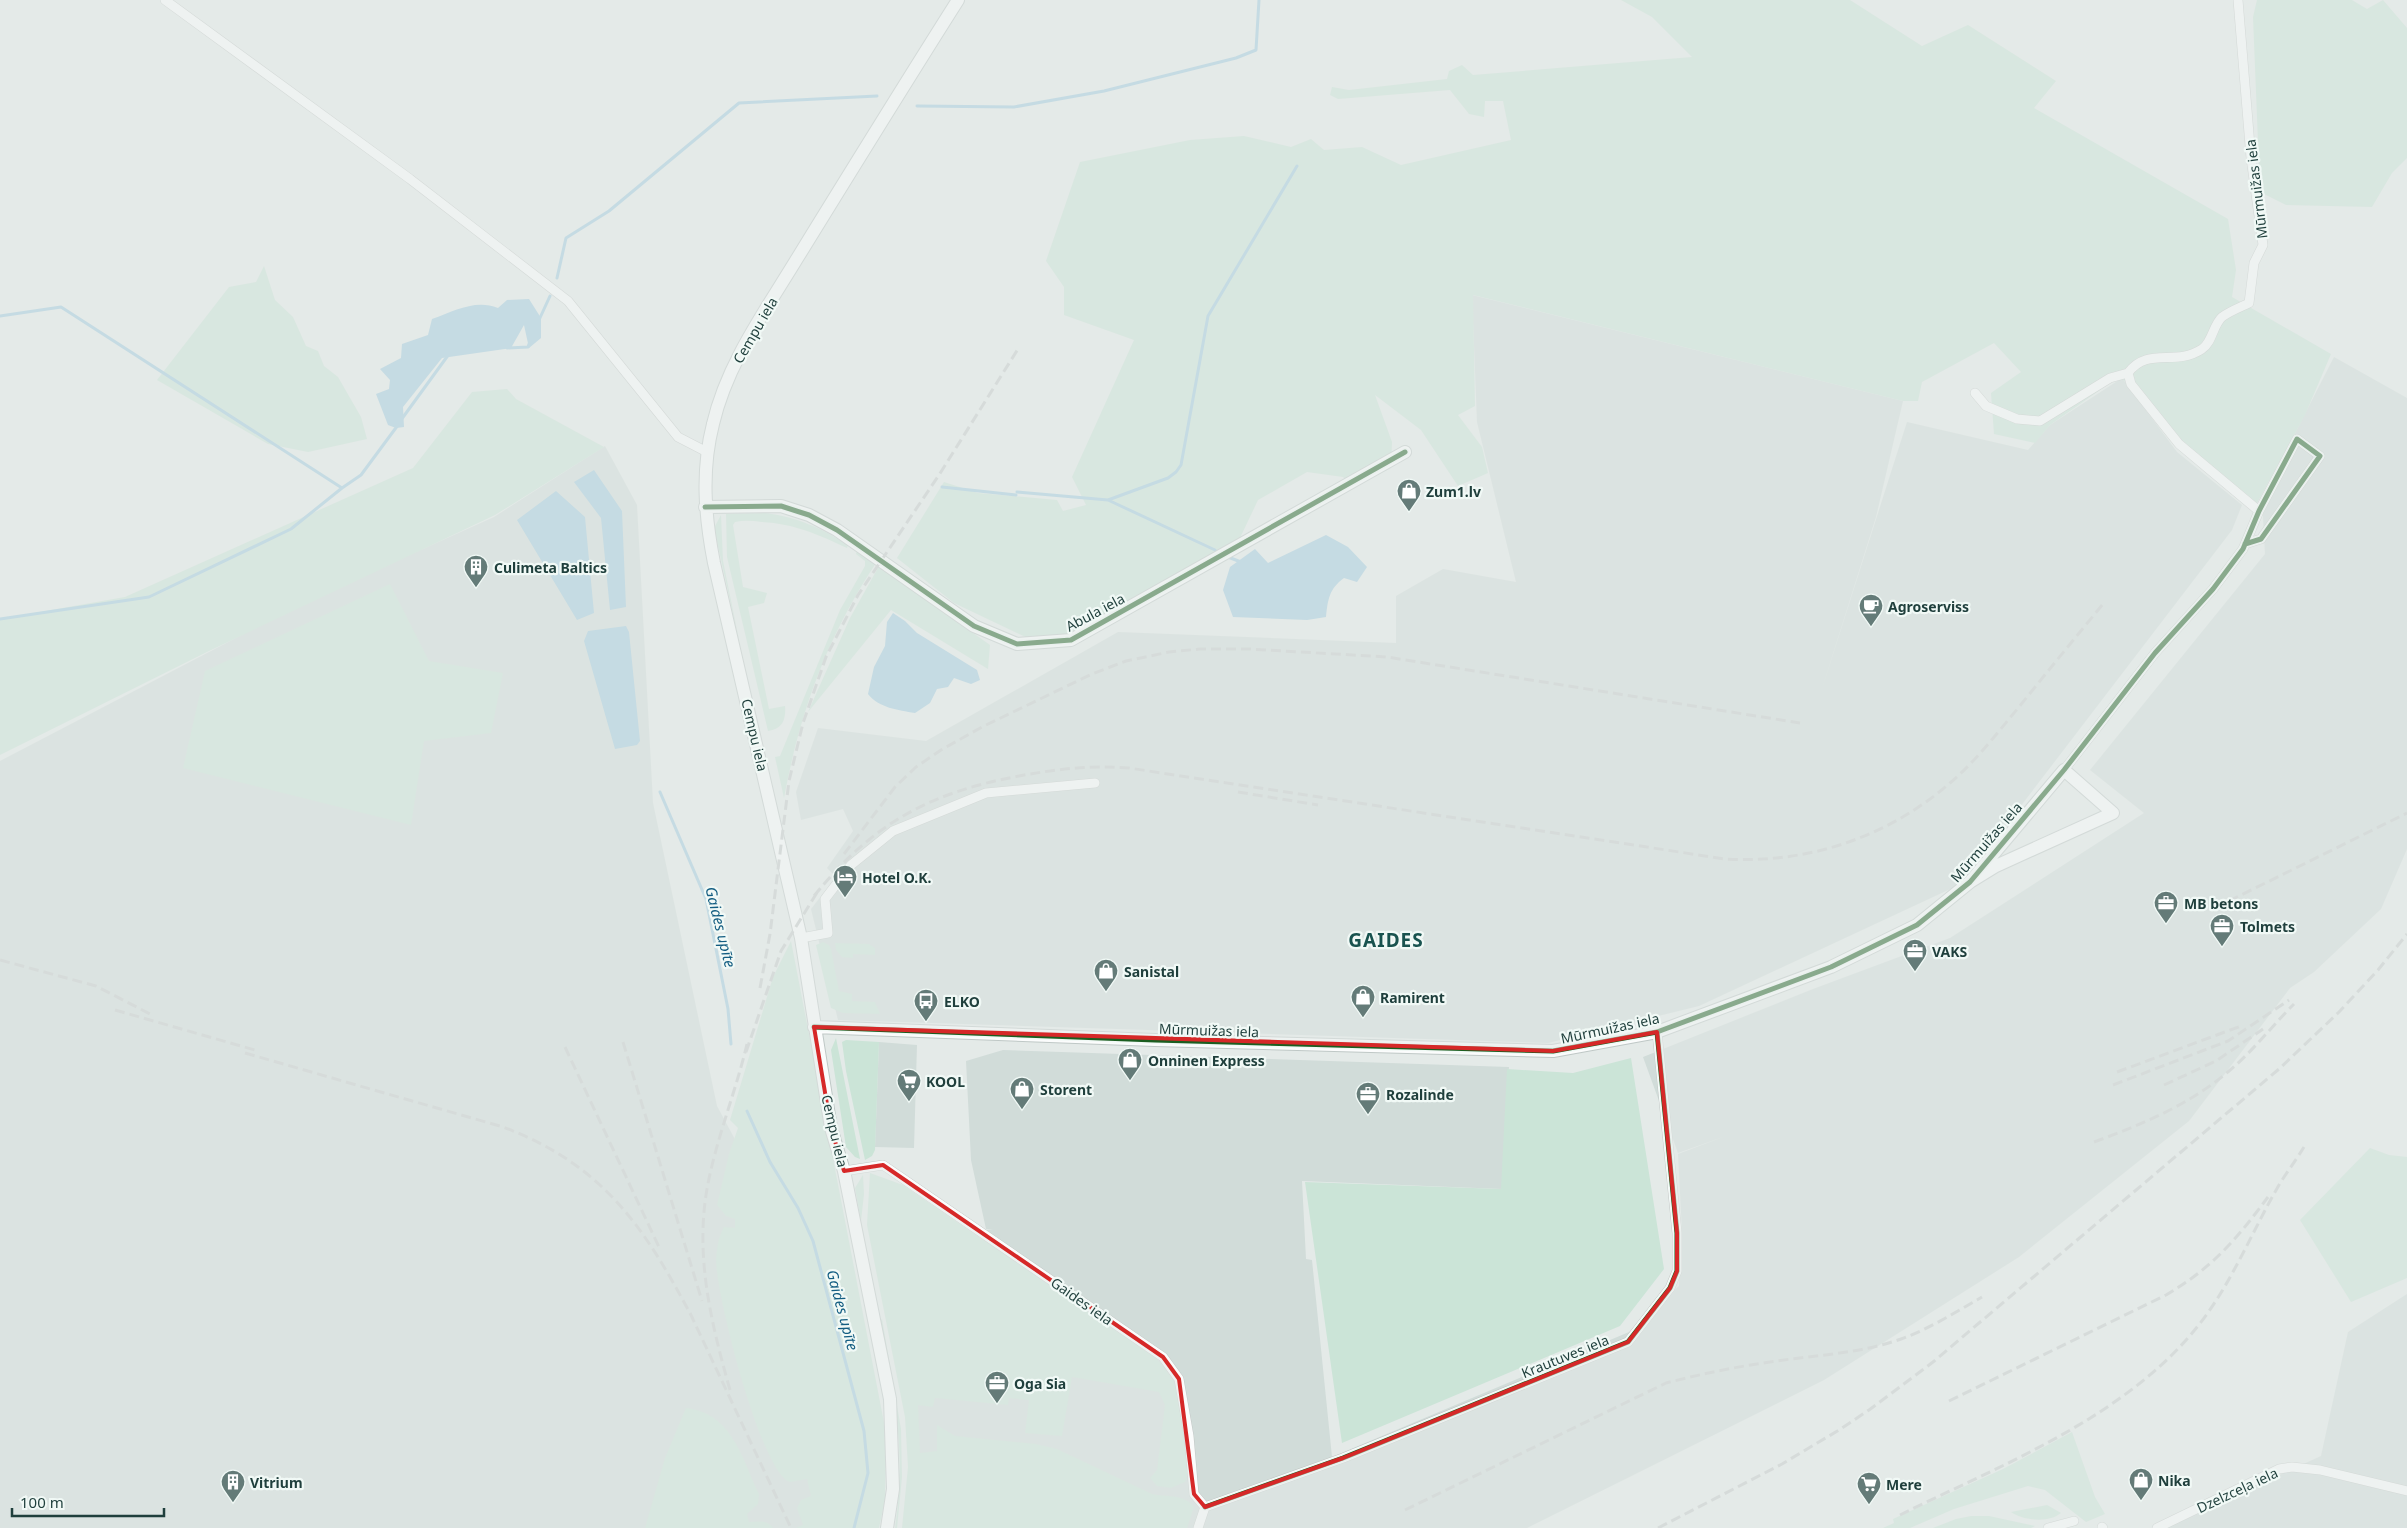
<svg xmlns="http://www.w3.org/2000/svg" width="2407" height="1528" font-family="'Noto Sans',sans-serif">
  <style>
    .built { fill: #d1dcd9 }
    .green { fill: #cbe4d7 }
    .water { fill: #a0cadd }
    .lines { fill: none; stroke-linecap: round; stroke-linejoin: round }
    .stream { stroke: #a0cadd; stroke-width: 3 }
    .street-casing { stroke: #c1c7c5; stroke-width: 10 }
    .secondary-casing { stroke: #bfc8c6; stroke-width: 14 }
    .street { stroke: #fbfcfc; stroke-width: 9 }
    .secondary { stroke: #fbfcfc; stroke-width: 12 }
    .rail { stroke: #c6cbca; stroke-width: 3; stroke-dasharray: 10 5; stroke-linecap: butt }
    .cycleway-casing { stroke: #f1f9f6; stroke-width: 8 }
    .cycleway { stroke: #1b5e20; stroke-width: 5 }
    .marked { fill: none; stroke: #d62828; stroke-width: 4; stroke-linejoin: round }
    .labels { text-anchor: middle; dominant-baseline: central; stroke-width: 4.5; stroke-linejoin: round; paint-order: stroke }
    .street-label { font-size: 14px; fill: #1f3f3c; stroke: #f1f9f6 }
    .poi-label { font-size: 14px; font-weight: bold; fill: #1f3f3c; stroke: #f1f9f6; text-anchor: start }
    .water-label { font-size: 15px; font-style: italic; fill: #135d81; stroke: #f1f9f6 }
    .district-label { font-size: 19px; font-weight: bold; letter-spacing: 1px; fill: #19534f; stroke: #f1f9f6 }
  </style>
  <rect width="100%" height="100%" fill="#e4eae8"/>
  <path class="built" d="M1472 295 1903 401 1876 517 1821 692 1907 422 2028 450 2050 425 2122 378 2177 452 2242 505 2232 530 1961 884 1699 1006 1548 1043 838 1020 811 909 836 877 827 868 853 831 843 809 801 820 796 792 818 728 926 741 1118 632 1396 643V596L1443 569 1516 582 1477 422Z
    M2334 357 2407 398V849L2381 909 2314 972 2290 988 2189 1121 2019 1257 1824 1380 1527 1528H905L911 1482 908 1415 946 1348 986 1230H993L986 1229 971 1160 966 1061 1003 1050 1509 1067 1502 1189 1302 1181 1306 1259 1312 1260 1332 1457 1629 1332 1679 1286 1682 1232 1678 1154 1723 1137 1678 1153 1643 1057 1813 989 1950 938 2144 813 2090 770 2265 554 2262 498Z
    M605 446 637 505 653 803 717 1106 802 1264 827 1528H0V761L307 601 494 517Z
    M879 1042 917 1045 914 1148 875 1147Z
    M2407 1294V1528H2163L2321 1456 2348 1332Z"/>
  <path class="green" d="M1621 0H1850L1922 46 1968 25 2056 81 2034 108 2228 219 2236 270 2232 297 2331 354 2305 415 2256 505 2184 447 2120 376 2050 425 2035 443 1994 434 1991 393 2021 372 1994 343 1922 382 1918 401H1903L1473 295 1475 406 1458 415 1482 447 1488 473 1458 486 1421 430 1375 395 1392 442 1391 468 1354 487 1343 477 1307 472 1258 500 1239 540 1072 636 1036 642 954 603 897 558 944 482 978 493 1057 500 1063 511 1086 505 1072 477 1134 340 1064 315V287L1046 261 1080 162 1190 140 1244 136 1291 147 1311 139 1324 150 1362 147 1401 165 1511 140 1503 101H1485L1484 117 1469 114 1450 90 1338 99 1330 95 1332 87 1349 90 1447 79 1449 71 1462 65 1473 75 1692 57 1652 17Z
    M2257 0H2352L2367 9 2383 0 2407 28V158L2392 173 2372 207 2286 205 2260 192 2253 17Z
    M264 266 275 300 293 317 306 346 318 351 324 366 338 377 361 417 367 439 308 452 268 444 157 380 229 287 256 282Z
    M507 389 516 399 604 447 495 515 209 651 0 755V619L125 597 413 468 472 392Z
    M766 513C799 518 819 527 848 545L847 548C817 534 795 524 762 522 753 521 744 520 735 522L733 525 743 587 767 593 764 603 748 607 769 709 785 706C786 719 783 729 768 731L727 557 726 514Z
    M721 515 723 561 740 645 714 528Z
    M857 551 876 563C827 637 800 712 784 798L775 757 780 756 840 610 865 566V561L856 554Z
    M879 566 990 645 988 669 891 610 808 712 850 618Z
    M390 584 429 661 503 673 491 733 424 741 411 825 183 768 205 671Z
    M791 941 886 1433 885 1500 879 1528H796L803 1525 797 1508 801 1500 811 1496 807 1479 790 1482C761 1473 716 1294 716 1260 717 1248 718 1238 724 1227L735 1228V1219L726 1216 717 1205 729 1154 738 1128 730 1120 773 977Z
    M823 942 829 945 831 949 839 991 852 994V1001L875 1002 880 1014 843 1013 831 1008 816 945Z
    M835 943 869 944 875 948V955L853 954V958L842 957 836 950Z
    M836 1038 860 1159 855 1157 846 1147 831 1050Z
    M846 1040 879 1042 875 1150 872 1156 865 1160 846 1071 842 1042Z
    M1631 1058 1664 1269 1620 1326 1342 1443 1305 1182 1501 1189 1507 1069 1573 1073Z
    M2370 1148 2389 1155 2407 1157V1278L2351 1302 2300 1220Z
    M870 1173 903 1185 1157 1359 1174 1381 1181 1407 1188 1475 1185 1482 1171 1488 1157 1486 1150 1478 1157 1470 1165 1405 1159 1392 1072 1377 1062 1436 1025 1433 1029 1400 1009 1398 1008 1405 935 1398 933 1407 918 1405 920 1453 937 1451V1425L955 1436 1036 1444 1057 1449 1152 1494C1166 1497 1185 1494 1194 1507L1187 1528H902L908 1467 905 1417 867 1225Z
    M863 1175 864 1194 861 1221 855 1188Z
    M882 1319 901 1429 902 1477 897 1528H895C907 1450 894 1397 880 1321Z
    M686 1408C732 1413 742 1458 759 1494L758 1504 747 1514 749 1522C758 1522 767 1519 773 1528H645L665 1458Z
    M2072 1432 2095 1497 2105 1514 2086 1522 2045 1490 2028 1486 1954 1509 1910 1528H1883L1894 1523 1893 1519 2003 1469Z
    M2047 1505 2061 1513C2049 1523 2024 1521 2011 1512Z
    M1971 1516H1989L2035 1526 2031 1528H1933L1956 1519Z"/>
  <path class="water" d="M529 299 541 318V338L529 348 524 325 511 348 442 358 403 407 404 427 396 428 388 425 376 394 389 389 390 380 380 369 401 358 402 344 428 335 432 319C455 311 475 299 498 308L507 300Z
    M594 470 622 511 626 607 610 610 601 518 574 482Z
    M556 491 585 517 594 613 577 620 517 520Z
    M1326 535 1348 547 1367 567 1357 582 1344 578C1329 589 1328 599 1326 617L1307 620 1233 617 1223 590 1230 567 1255 549 1268 563Z
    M893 613 905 621 917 633 977 670 980 680 971 684 954 678 948 687 937 689 930 703 915 713C898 710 879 708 868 694L874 667 885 646 887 622Z
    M626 626 629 632 640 741 637 745 615 749 584 641 588 631Z"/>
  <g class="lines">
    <path class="stream" d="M917 106 1014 107 1104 91 1236 58 1256 50 1259 0
      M557 278 566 238 609 211 739 103 877 96
      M0 316 61 307 342 488 361 475 398 425
      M539 320 550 296
      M507 348 528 347 529 344
      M401 420 449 354
      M942 487 1016 495
      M1017 492 1108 500
      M1215 550 1108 500 1168 478 1176 472 1181 465 1208 316 1297 166
      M1228 557 1241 562
      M0 619 149 597 291 529 342 488
      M660 792 706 899 728 1009 731 1044
      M747 1111 770 1162 798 1208 813 1241 864 1431 868 1473 854 1528"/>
    <defs>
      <path id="street" d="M165 0 410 179 568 301 678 437 707 452
        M2238 0 2251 158 2263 245 2254 263 2249 303C2241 307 2230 311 2222 317 2213 325 2212 343 2202 349 2175 367 2148 346 2128 373L2131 384 2179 444 2259 511
        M1975 393 1986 406 2017 419 2040 421 2110 378 2128 373
        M2064 770 2155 653 2213 589 2243 549 2259 511 2297 439 2320 456 2261 539 2245 544
        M801 938 828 933 825 899 851 865 893 831 986 793 1095 783
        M844 1171 883 1165 1163 1357 1179 1379 1189 1436 1194 1494 1205 1507
        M1205 1507 1343 1458 1628 1342 1670 1288 1677 1271V1233L1657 1032
        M2102 1527 2103 1528
        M1198 1528 1205 1507
        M2048 1528 2074 1521
        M2157 1528 2279 1469 2292 1467 2320 1470 2407 1491"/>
      <path id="secondary" d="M705 507 781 506 809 515 837 530 974 626 1017 644 1071 640 1405 452
        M814 1027 1155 1040 1553 1051 1657 1032 1831 967 1917 925 1970 882 2064 770 2113 813 1996 866 1970 882
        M887 1528 893 1489 890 1399 844 1171 831 1128 801 938 714 563C705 517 701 471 713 424 727 363 766 310 798 257 851 171 904 85 958 0"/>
    </defs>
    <use href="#street" class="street-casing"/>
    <use href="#secondary" class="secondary-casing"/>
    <use href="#street" class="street"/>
    <use href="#secondary" class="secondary"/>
    <path class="rail" d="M1238 792 1318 805
      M844 854 895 787 916 767 941 750 982 727 1092 674 1126 661 1169 652 1200 649H1249L1387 657 1800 723
      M814 896C872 824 928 793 1019 776 1057 769 1091 765 1129 768L1725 859C1808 864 1888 837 1950 783 1976 761 1997 733 2019 707 2047 672 2075 638 2103 604
      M2229 901 2407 813
      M0 960 96 986 152 1015
      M760 988 770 934 789 781 803 723 826 657 858 595 939 475 1018 349
      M115 1010 255 1050
      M623 1042 702 1301
      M565 1047 659 1247
      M746 1052 781 951 818 891
      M245 1053 503 1127C604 1165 645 1228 693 1319
      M2117 1072 2241 1026
      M2113 1085 2228 1041 2289 1000
      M2164 1085 2216 1061 2263 1029
      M2094 1142C2143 1124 2189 1105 2229 1071 2253 1051 2272 1026 2294 1004
      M690 1313 791 1528
      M730 1390C712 1326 696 1262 706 1195 714 1144 735 1095 747 1044
      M1949 1401 2166 1295C2212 1268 2236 1240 2268 1197
      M1405 1510 1666 1383C1701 1374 1735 1367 1770 1362 1814 1355 1859 1354 1901 1339 1929 1329 1956 1312 1982 1297
      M1900 1515C2007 1462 2135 1414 2207 1314 2236 1273 2254 1228 2279 1185 2287 1172 2296 1160 2304 1147
      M1658 1528 1782 1464 1839 1430 1869 1410 1933 1362 2279 1069 2339 1012 2378 970 2407 934"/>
    <defs>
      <path id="cycleway" d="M705 507 781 506 809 515 837 530 974 626 1017 644 1071 640 1405 452
        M814 1027 1155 1040 1553 1051 1657 1032 1831 967 1917 925 1970 882 2064 770 2155 653 2213 589 2243 549 2259 511 2297 439 2320 456 2261 539 2245 544
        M1205 1507 1343 1458 1628 1342 1670 1288 1677 1271V1233L1657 1032"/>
    </defs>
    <use href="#cycleway" class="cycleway-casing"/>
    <use href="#cycleway" class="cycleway"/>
  </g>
  <path d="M0 0H2407V1528H0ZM814 1027 1553 1051 1657 1032 1677 1233V1271L1670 1288 1628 1342 1343 1458 1205 1507 1194 1494 1179 1379 1163 1357 883 1165 844 1171 831 1128Z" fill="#e4eae8" fill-opacity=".55" fill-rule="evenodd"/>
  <path class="marked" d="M814 1027 1553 1051 1657 1032 1677 1233V1271L1670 1288 1628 1342 1343 1458 1205 1507 1194 1494 1179 1379 1163 1357 883 1165 844 1171 831 1128Z"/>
  <defs>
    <symbol id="shop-pin" viewBox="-11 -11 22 30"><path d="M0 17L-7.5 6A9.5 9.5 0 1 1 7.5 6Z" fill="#647b78" stroke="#f1f9f6"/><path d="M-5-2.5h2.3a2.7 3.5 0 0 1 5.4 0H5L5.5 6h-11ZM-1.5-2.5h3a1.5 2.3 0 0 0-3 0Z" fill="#fff"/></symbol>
    <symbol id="building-pin" viewBox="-11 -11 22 30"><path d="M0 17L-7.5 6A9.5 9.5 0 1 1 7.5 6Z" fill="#647b78" stroke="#f1f9f6"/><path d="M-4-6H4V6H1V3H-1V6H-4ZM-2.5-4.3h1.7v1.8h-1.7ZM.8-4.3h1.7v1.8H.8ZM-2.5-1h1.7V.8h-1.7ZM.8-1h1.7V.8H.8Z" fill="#fff"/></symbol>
    <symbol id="cafe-pin" viewBox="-11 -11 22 30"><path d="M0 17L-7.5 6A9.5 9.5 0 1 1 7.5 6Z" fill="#647b78" stroke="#f1f9f6"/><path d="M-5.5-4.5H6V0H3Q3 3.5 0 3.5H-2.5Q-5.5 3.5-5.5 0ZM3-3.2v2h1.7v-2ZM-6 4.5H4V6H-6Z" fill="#fff"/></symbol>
    <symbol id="hotel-pin" viewBox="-11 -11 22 30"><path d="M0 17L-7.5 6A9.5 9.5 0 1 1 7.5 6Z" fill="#647b78" stroke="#f1f9f6"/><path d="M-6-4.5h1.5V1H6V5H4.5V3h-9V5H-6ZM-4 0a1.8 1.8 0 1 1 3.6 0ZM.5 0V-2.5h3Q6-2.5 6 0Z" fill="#fff"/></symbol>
    <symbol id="office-pin" viewBox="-11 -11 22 30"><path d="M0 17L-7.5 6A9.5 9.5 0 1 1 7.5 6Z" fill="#647b78" stroke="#f1f9f6"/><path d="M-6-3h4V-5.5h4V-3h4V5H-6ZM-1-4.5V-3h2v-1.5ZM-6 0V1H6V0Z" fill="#fff"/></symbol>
    <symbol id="bus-pin" viewBox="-11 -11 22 30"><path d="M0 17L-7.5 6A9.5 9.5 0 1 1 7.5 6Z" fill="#647b78" stroke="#f1f9f6"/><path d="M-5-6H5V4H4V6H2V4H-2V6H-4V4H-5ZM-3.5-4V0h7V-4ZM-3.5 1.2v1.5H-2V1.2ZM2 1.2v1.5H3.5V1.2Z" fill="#fff"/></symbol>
    <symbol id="supermarket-pin" viewBox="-11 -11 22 30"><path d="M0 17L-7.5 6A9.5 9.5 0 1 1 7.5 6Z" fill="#647b78" stroke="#f1f9f6"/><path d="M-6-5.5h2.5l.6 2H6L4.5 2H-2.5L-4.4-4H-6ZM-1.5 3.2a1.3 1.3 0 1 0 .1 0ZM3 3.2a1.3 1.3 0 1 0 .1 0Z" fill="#fff"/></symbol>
  </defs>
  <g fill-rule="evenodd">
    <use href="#shop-pin" x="1395" y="477" width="28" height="38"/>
    <use href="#building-pin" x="462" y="553" width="28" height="38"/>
    <use href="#cafe-pin" x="1857" y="592" width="28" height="38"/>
    <use href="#hotel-pin" x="831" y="863" width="28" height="38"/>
    <use href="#office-pin" x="2152" y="889" width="28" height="38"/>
    <use href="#office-pin" x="2208" y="912" width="28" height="38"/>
    <use href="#office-pin" x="1901" y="937" width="28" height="38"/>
    <use href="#shop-pin" x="1092" y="957" width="28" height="38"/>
    <use href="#shop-pin" x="1349" y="983" width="28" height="38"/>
    <use href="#bus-pin" x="912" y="987" width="28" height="38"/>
    <use href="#shop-pin" x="1116" y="1046" width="28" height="38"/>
    <use href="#supermarket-pin" x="895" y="1067" width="28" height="38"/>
    <use href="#shop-pin" x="1008" y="1075" width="28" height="38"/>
    <use href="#office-pin" x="1354" y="1080" width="28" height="38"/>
    <use href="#office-pin" x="983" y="1369" width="28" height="38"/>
    <use href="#shop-pin" x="2127" y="1466" width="28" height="38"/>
    <use href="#building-pin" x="219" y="1468" width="28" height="38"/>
    <use href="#supermarket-pin" x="1855" y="1470" width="28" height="38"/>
  </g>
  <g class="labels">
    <g class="street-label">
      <text transform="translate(2256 189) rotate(-97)">Mūrmuižas iela</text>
      <text transform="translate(755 330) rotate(-60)">Cempu iela</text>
      <text transform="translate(1095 612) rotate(-28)">Abula iela</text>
      <text transform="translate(755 735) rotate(77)">Cempu iela</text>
      <text transform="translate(1986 842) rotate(-49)">Mūrmuižas iela</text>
      <text transform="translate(1610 1028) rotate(-12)">Mūrmuižas iela</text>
      <text transform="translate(1209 1030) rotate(2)">Mūrmuižas iela</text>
      <text transform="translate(835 1131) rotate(77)">Cempu iela</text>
      <text transform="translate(1082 1301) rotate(35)">Gaides iela</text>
      <text transform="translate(1565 1356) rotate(-22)">Krautuves iela</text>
      <text transform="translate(2237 1490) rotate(-25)">Dzelzceļa iela</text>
    </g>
    <g class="poi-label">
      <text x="1426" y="491">Zum1.lv</text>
      <text x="494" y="567">Culimeta Baltics</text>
      <text x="1888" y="606">Agroserviss</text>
      <text x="862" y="877">Hotel O.K.</text>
      <text x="2184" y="903">MB betons</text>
      <text x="2240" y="926">Tolmets</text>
      <text x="1932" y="951">VAKS</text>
      <text x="1124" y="971">Sanistal</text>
      <text x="1380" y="997">Ramirent</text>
      <text x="944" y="1001">ELKO</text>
      <text x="1148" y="1060">Onninen Express</text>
      <text x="926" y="1081">KOOL</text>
      <text x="1040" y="1089">Storent</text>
      <text x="1386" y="1094">Rozalinde</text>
      <text x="1014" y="1383">Oga Sia</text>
      <text x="2158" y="1480">Nika</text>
      <text x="250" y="1482">Vitrium</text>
      <text x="1886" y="1484">Mere</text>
    </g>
    <g class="water-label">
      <text transform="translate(721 927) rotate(76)">Gaides upīte</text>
      <text transform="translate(843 1310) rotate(75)">Gaides upīte</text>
    </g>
    <g class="district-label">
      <text x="1386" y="940">GAIDES</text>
    </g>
  </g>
  <path d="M12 1508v8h152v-8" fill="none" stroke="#1f3f3c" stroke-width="2.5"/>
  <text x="20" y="1508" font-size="15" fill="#1f3f3c" stroke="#f1f9f6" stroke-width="4" paint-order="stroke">100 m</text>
</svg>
